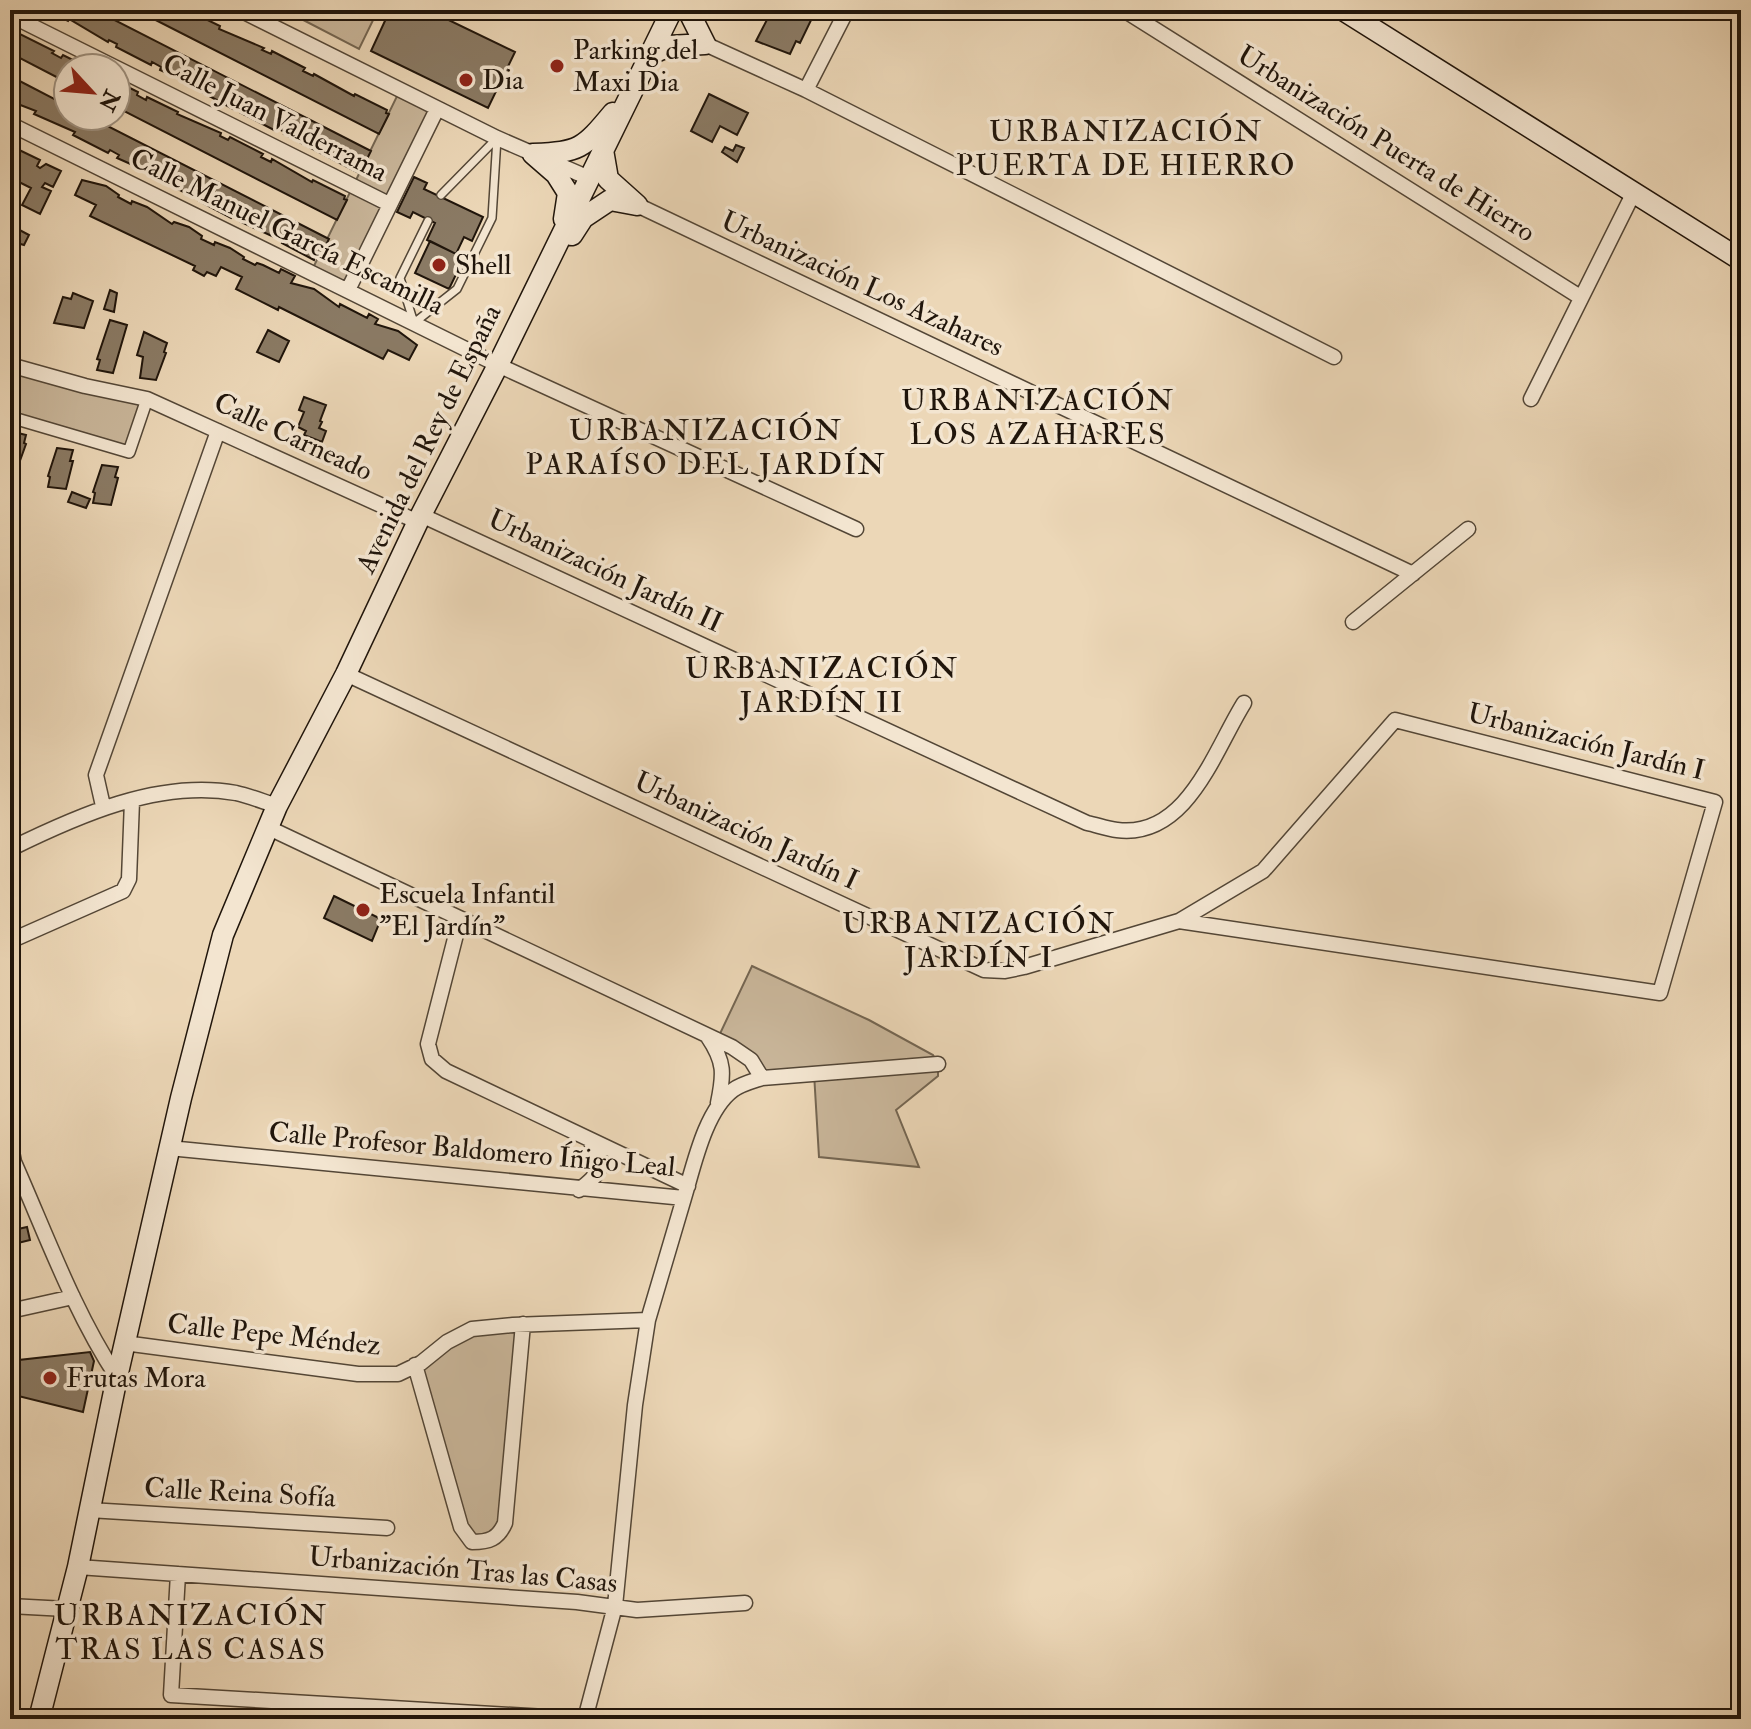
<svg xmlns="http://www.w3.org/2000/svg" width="1751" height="1729" font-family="'IM FELL Double Pica',serif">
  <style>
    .green { fill: #c9b69a; stroke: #746652; stroke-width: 2 }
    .building { fill: #8a7a64; stroke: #20150b; stroke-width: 2 }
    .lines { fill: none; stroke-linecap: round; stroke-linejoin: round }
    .service-casing { stroke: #534636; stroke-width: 10 }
    .pedestrian-casing { stroke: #534636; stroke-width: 14 }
    .minor-casing { stroke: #534636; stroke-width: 17 }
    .secondary-casing { stroke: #20150b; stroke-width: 23 }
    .service { stroke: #f3e5d0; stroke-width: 7 }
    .pedestrian { stroke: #f3e5d0; stroke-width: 11 }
    .minor { stroke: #f3e5d0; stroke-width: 14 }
    .secondary { stroke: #f3e5d0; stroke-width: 20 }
    .poi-dot { fill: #8f2418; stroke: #f3e5d0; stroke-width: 3 }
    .labels { text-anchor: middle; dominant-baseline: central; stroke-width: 7; stroke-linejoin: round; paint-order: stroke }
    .poi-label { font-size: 28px; fill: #20150b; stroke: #f3e5d0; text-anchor: start }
    .street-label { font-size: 28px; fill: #20150b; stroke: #f3e5d0 }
    .neighbourhood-label { font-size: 30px; letter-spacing: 2px; fill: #20150b; stroke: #f3e5d0 }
  </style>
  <rect width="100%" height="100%" fill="#ecd7b7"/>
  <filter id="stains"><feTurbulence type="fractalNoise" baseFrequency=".0025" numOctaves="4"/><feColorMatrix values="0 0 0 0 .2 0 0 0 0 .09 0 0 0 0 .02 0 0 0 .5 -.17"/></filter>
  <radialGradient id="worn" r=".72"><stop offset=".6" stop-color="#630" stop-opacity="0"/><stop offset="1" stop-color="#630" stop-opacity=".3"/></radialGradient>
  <path class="green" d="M284 10H378L359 49Z
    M400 90 437 109 348 290 311 272Z
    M10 365 147 399 129 452 10 417Z
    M752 966 869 1020 933 1055 938 1064V1076L896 1110 919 1167 819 1157 814 1073 762 1078 717 1040Z
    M523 1324 505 1523 472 1542 421 1363 472 1329Z"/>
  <path class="building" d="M46 10H95L371 151 361 171 358 169 357 172 284 134 285 132 275 127 274 130 241 113 243 111 234 106 233 109 202 92 203 90 160 70 161 67 152 62 151 65 116 47 117 44 109 40 108 42 69 19 68 21Z
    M136 10H180L188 14 189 11 220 26 219 29 264 48 262 50 271 54 272 51 305 68 303 71 313 76 314 74 354 96 355 94 387 110 386 113 389 114 379 134Z
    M390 10H428L515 52 488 108 371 51Z
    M772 10H805L814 14 800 43 796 41 790 54 756 41Z
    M10 29 19 36 20 34 54 51 52 53 61 58 63 55 89 68H68V83L10 53Z
    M10 76 68 106V116H88L329 239 319 259 315 257 314 260 282 243 283 241 241 222 243 220 233 215 231 218 199 201 200 198 192 194 191 196 160 180V177L117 158 119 155 110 150 108 153 73 135 75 132 34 114 36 111 10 101Z
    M116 81 138 92 137 95 146 100 147 97 178 112 177 114 221 133 220 136 228 140 230 137 263 154 261 157 271 162 272 159 312 182 313 180 345 196 344 199 347 200 337 220 116 107Z
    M709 94 748 113 737 135 720 126 712 142 691 131Z
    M736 145 744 148 737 162 722 152 725 147 733 151Z
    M11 146 40 160 37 166 40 168 46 164 61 171 53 187 45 183 42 187 51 191 40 214 22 205 31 188 13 179 18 169 10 165Z
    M414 177 427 183 424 189 483 217 472 241 464 237 456 254 427 240 435 223 413 212 410 218 397 212Z
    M82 180 106 186 119 195 118 197 131 204 132 201 147 207 172 224 174 222 189 227 202 236 201 239 214 245 215 242 230 248 244 257 243 259 255 265 257 263 263 265 279 273 281 269 295 276 291 283 314 289 339 307 340 304 367 318 369 314 378 319 375 324 398 331 417 345 409 360 388 350 383 359 279 307 278 310 236 289 242 277 221 267 216 276 207 272 204 276 193 270 195 266 90 216 96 205 75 195Z
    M12 226 29 235 24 245 10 241Z
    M430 241 464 258 449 289 415 273Z
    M110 290 117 293 114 312 104 309Z
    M73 293 93 301 84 328 54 323 63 297 71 299Z
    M110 320 127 325 113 373 97 370 100 360 97 359Z
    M268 330 289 341 279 362 257 352Z
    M144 332 167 343 164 352 166 353 156 380 140 378 143 357 137 355Z
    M304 397 326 405 320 421 322 422 319 428 326 431 322 442 304 435 306 431 298 427 304 412 299 410Z
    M10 431 26 435 24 443 26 444 17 469 10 466Z
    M57 448 73 450 70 461H73L66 489 48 487 50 477 48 476Z
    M102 465 118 467 115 477 118 478 111 505 93 503 95 493 93 492Z
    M72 492 90 499 86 508 68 502Z
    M334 896 381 919 372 941 324 918Z
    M12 1206 18 1229 27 1227 30 1240 10 1245Z
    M90 1352 94 1361 83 1412 10 1394V1361Z"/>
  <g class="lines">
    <defs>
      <path id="service" d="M441 195 497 138
        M428 221 400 278 414 323 457 289 492 218 497 138"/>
      <path id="pedestrian" d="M10 417 129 452 147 399"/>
      <path id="minor" d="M240 10 497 138 589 178
        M1124 10 1580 297
        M10 15 389 204
        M705 44 806 90 1334 357
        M806 90 847 10
        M10 124 498 365 856 529
        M637 205 1413 574
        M348 290 437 109
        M10 365 85 386 147 399 418 522
        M1531 399 1634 192
        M421 515 1087 823C1097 825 1107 829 1117 830 1187 839 1214 751 1244 703
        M1353 622 1468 529
        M346 674 984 970 1005 971 1024 967 1179 921 1263 871 1395 720 1715 802 1660 993 1179 921
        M103 806 96 775 218 431
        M269 828 732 1047 751 1060 762 1078
        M10 849C77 816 159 779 236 793 250 796 264 802 277 806
        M460 919 428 1044 432 1059 446 1071 688 1186
        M10 941 123 891 129 879 132 801
        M708 1037C725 1062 724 1074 718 1103
        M10 1142 14 1162C46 1234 73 1310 117 1377
        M169 1148 684 1198C694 1165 705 1111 733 1090 741 1084 753 1081 762 1078L938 1064
        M579 1190C600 1174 608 1165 590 1141
        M10 1311 73 1297
        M124 1343 358 1374H398L421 1363 447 1342 472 1329 513 1325 648 1320
        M415 1365 461 1527 472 1542C489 1542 498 1539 505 1523L523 1324
        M89 1510 387 1528
        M78 1567 577 1602 637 1610 745 1603
        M178 1574 171 1695 580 1719
        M10 1606 66 1609
        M585 1719 615 1606 635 1405 648 1320 684 1198"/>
      <path id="secondary" d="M688 10 705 44
        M1343 10 1741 260
        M649 55 669 46 705 44
        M603 150 608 179 637 205
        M533 154C580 152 583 149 613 113
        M533 154 556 174 568 193 564 219
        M572 235 583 218 610 200 637 205
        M39 1719 78 1567 117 1377 181 1098 223 935 277 806 346 674 421 515 498 365 672 10"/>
    </defs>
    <use href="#service" class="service-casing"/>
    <use href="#pedestrian" class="pedestrian-casing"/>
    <use href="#minor" class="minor-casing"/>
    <use href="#secondary" class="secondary-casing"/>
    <use href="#service" class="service"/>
    <use href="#pedestrian" class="pedestrian"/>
    <use href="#minor" class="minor"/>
    <use href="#secondary" class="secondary"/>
  </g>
  <g class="poi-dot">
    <circle cx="557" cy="66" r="8"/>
    <circle cx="466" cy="80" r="8"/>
    <circle cx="439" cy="265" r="8"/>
    <circle cx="363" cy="910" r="8"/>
    <circle cx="50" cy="1378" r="8"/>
  </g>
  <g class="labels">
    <g class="poi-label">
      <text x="573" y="50">Parking del<tspan x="573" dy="32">Maxi Dia</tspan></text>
      <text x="482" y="80">Dia</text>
      <text x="455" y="265">Shell</text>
      <text x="379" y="894">Escuela Infantil<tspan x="379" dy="32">"El Jardín"</tspan></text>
      <text x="66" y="1378">Frutas Mora</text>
    </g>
    <g class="street-label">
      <text transform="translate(275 118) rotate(27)">Calle Juan Valderrama</text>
      <text transform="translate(1386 144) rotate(32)">Urbanización Puerta de Hierro</text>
      <text transform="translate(287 232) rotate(26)">Calle Manuel García Escamilla</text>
      <text transform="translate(862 284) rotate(25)">Urbanización Los Azahares</text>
      <text transform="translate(293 437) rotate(25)">Calle Carneado</text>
      <text transform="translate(429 439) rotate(-64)">Avenida del Rey de España</text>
      <text transform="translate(605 571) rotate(25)">Urbanización Jardín II</text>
      <text transform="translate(1586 742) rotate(14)">Urbanización Jardín I</text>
      <text transform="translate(746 831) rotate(25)">Urbanización Jardín I</text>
      <text transform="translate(472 1150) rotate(5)">Calle Profesor Baldomero Íñigo Leal</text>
      <text transform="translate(274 1335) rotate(6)">Calle Pepe Méndez</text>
      <text transform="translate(240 1493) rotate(3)">Calle Reina Sofía</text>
      <text transform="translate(463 1570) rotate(5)">Urbanización Tras las Casas</text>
    </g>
    <g class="neighbourhood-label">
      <text x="1126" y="131">URBANIZACIÓN<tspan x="1126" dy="34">PUERTA DE HIERRO</tspan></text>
      <text x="1038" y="400">URBANIZACIÓN<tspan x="1038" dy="34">LOS AZAHARES</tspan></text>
      <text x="706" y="430">URBANIZACIÓN<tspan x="706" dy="34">PARAÍSO DEL JARDÍN</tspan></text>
      <text x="822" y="668">URBANIZACIÓN<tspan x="822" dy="34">JARDÍN II</tspan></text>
      <text x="979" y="923">URBANIZACIÓN<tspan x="979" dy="34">JARDÍN I</tspan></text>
      <text x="191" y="1615">URBANIZACIÓN<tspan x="191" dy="34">TRAS LAS CASAS</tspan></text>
    </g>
  </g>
  <rect width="1751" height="1729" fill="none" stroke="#ecd7b7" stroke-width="40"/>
  <rect x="12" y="12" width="1727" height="1705" fill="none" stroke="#20150b" stroke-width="4"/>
  <rect x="20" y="20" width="1711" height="1689" fill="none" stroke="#20150b" stroke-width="2"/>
  <g transform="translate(92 92) rotate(116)"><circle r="38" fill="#f3e5d0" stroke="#9f9281" stroke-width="2"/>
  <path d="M0-6L14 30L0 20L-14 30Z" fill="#8f2418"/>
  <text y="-12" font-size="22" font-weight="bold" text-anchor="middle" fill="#20150b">N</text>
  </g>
  <rect width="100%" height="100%" filter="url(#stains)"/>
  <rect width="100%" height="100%" fill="url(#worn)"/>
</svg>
